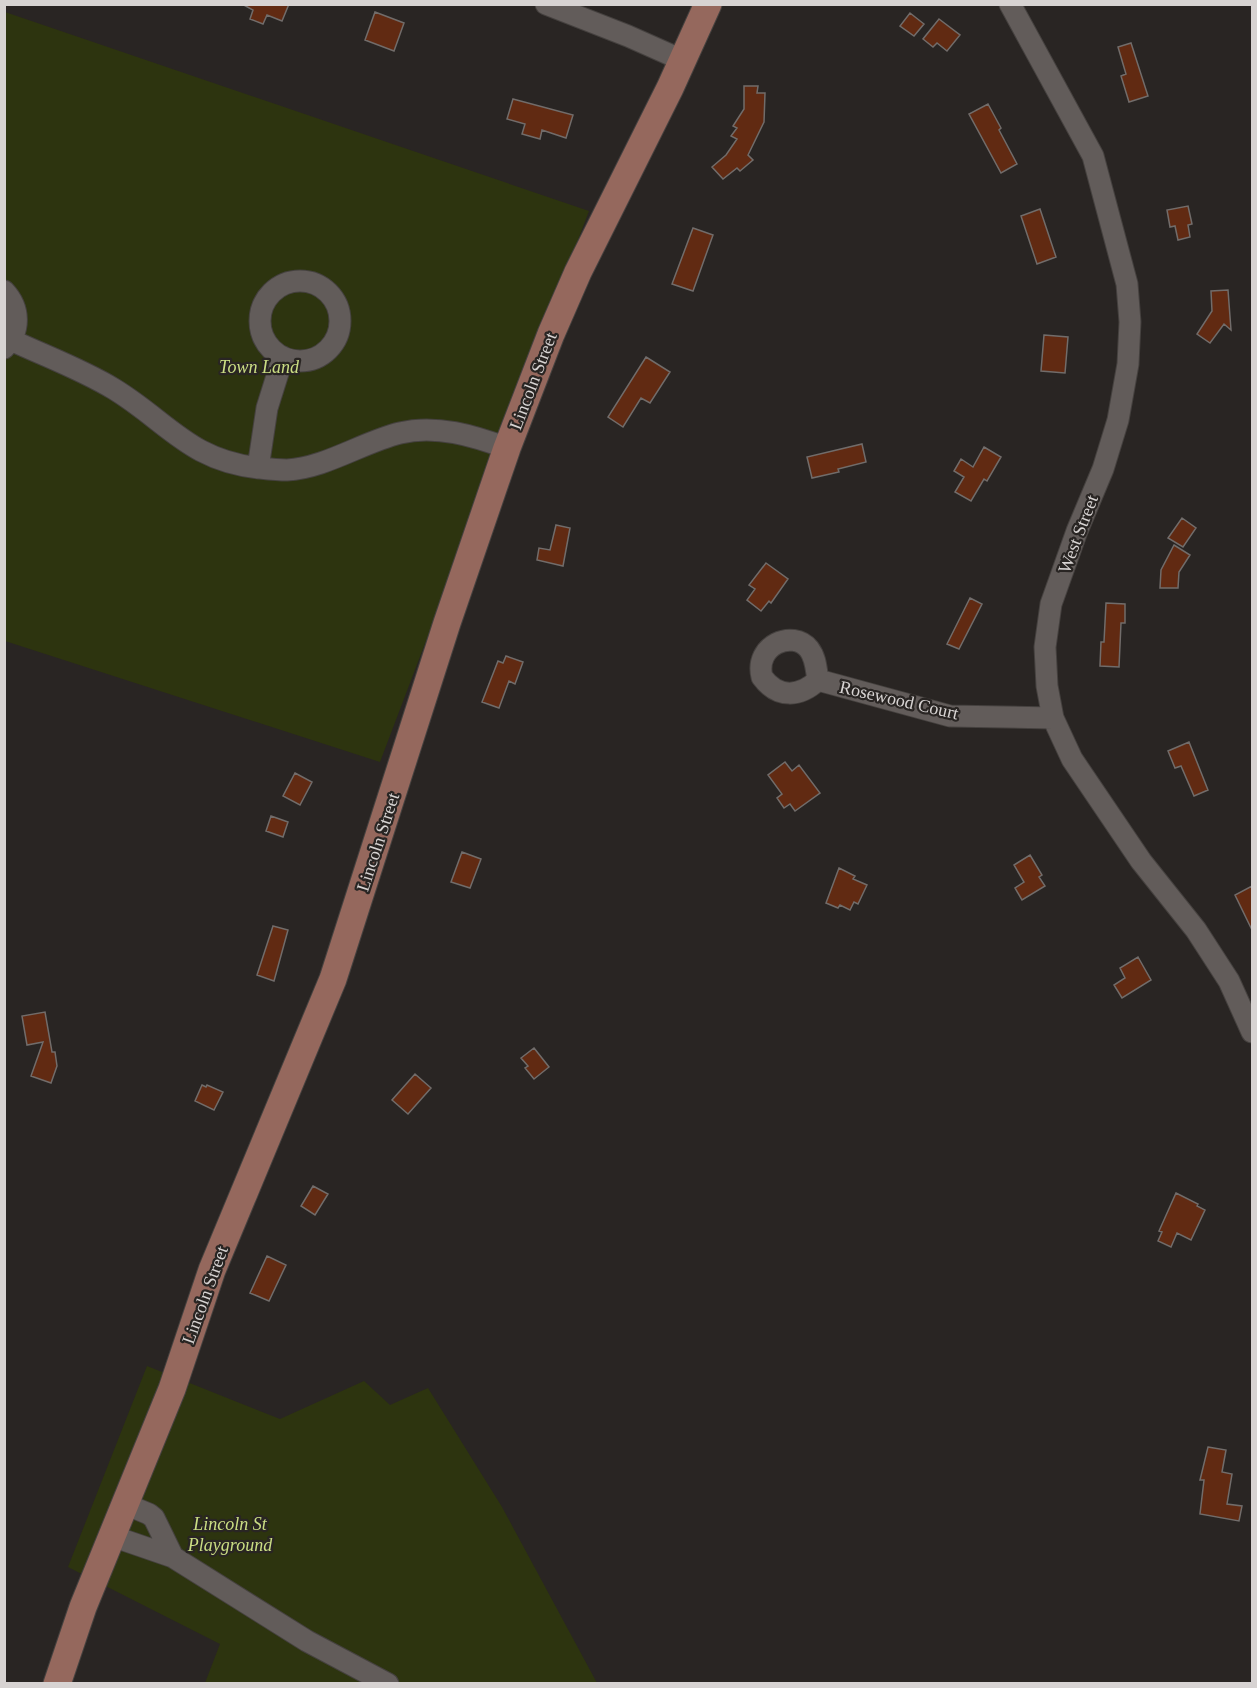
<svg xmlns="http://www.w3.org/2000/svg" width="1257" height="1688" font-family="Georgia,serif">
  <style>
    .green { fill: #2d340f }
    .building { fill: #612a12; stroke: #716c6a; stroke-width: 1.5 }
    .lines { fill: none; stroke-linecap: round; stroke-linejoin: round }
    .minor-casing { stroke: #45413f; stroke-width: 23 }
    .major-casing { stroke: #45413f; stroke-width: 29 }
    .minor { stroke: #625c5a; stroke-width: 21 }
    .major { stroke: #95685d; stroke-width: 27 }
    .labels { text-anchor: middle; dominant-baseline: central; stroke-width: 4.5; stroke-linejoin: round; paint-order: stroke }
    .park-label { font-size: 18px; font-style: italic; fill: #cadd83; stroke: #292523 }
    .street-label { font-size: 18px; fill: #d7d3d2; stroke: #292523 }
  </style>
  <rect width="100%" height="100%" fill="#292523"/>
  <path class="green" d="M5 12 589 211 380 762 5 641Z
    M147 1366 280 1419 364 1381 390 1405 428 1388 502 1507 597 1683H205L220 1644 68 1567Z"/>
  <path class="building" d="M242 4H289L282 21 267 15 263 24 250 19 253 10Z
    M375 12 404 23 394 51 365 40Z
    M910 13 924 24 914 36 900 26Z
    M939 19 960 35 947 51 937 43 933 47 923 39Z
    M1131 43 1148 96 1129 102 1121 76 1126 74 1118 47Z
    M744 86H758L757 93H765L764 122 748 155 753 160 740 171 737 168 723 179 712 167 726 155 737 139 731 136 737 128 733 126 744 109Z
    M513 99 573 115 566 138 542 130 540 139 522 134 525 124 507 119Z
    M988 104 1001 128 999 130 1017 164 1001 173 969 114Z
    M1188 206 1192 224 1188 225 1190 237 1178 240 1175 226 1170 227 1167 210Z
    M1040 209 1056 257 1037 264 1021 216Z
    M693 228 713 235 693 291 672 284Z
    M1228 290 1231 330 1224 324 1210 343 1197 334 1212 311 1211 291Z
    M1044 335 1068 337 1065 373 1041 371Z
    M646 357 670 372 650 403 641 398 623 427 608 417Z
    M862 444 866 462 838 469 839 472 812 478 807 457Z
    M984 447 1001 457 987 481 984 479 971 501 955 492 964 477 954 471 961 459 973 467Z
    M1182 518 1196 528 1183 547 1168 538Z
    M556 525 570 528 563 566 537 560 539 548 550 550Z
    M1174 545 1190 555 1179 572 1178 588H1160L1161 570Z
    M766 563 788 579 771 603 769 601 761 611 747 600 755 589 749 585Z
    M970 598 982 604 959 649 947 644Z
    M1106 603 1125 604V623H1121L1119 667 1100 666 1101 642H1104Z
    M506 656 523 662 515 684 509 681 499 708 482 702 498 661 503 663Z
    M1189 742 1208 790 1194 796 1181 766 1175 768 1168 751Z
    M785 762 792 771 799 765 820 793 795 811 790 804 784 808 777 798 782 794 768 775Z
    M295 773 312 782 300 805 283 796Z
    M271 816 288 822 283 837 266 831Z
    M462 852 481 859 470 888 451 882Z
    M1030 855 1042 875 1039 877 1045 886 1022 900 1015 888 1024 882 1014 865Z
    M839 868 855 876 853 879 867 885 858 904 854 902 850 910 840 905 838 908 826 903Z
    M1252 886V930L1235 895Z
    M273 926 288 930 274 981 257 975Z
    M1138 957 1151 980 1122 998 1114 985 1125 978 1120 968Z
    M45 1012 52 1052H55L57 1066 51 1083 31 1076 43 1042 27 1045 22 1016Z
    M534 1048 549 1067 534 1079 525 1068 528 1066 521 1058Z
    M415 1074 431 1088 408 1114 392 1100Z
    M202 1085 206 1087 207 1085 223 1092 214 1110 195 1101Z
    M313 1186 328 1194 315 1215 301 1206Z
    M1176 1193 1198 1204 1197 1206 1205 1210 1191 1240 1177 1233 1171 1247 1158 1241 1162 1232 1159 1231Z
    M267 1256 286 1265 269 1301 250 1293Z
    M1208 1447 1226 1450 1222 1472 1232 1474 1227 1504 1242 1506 1239 1521 1200 1514 1204 1480H1200Z"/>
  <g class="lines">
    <defs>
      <path id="minor" d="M546 4 628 36 682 60
        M1010 4 1093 156 1127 284 1130 322 1128 364 1118 420 1103 469 1077 531 1051 604 1045 647 1047 686 1053 718 1072 759 1141 861 1196 930 1229 981 1252 1032
        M260 321a40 40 0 1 1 80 0a40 40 0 1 1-80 0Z
        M4 291C20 308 21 331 4 348
        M11 340C45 356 81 369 114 389 168 422 190 461 260 468 269 469 279 470 287 470 325 468 363 442 400 433 436 424 474 436 507 448
        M258 468 267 408 283 357
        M818 680C800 697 778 699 762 677 754 645 793 629 809 649 816 658 816 669 818 680L950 716 1053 718
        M125 1504 149 1514 154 1518 173 1557
        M112 1536 173 1557 307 1641 388 1684"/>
      <path id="major" d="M57 1684 83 1607 172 1389 212 1270 333 979 447 623 507 448 551 334 578 272 670 88 708 4"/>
    </defs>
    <use href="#minor" class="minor-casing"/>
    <use href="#major" class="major-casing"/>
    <use href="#minor" class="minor"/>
    <use href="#major" class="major"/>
  </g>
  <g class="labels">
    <g class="park-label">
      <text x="259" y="367">Town Land</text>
      <text x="230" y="1524">Lincoln St<tspan x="230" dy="21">Playground</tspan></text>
    </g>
    <g class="street-label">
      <text transform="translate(533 381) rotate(-69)">Lincoln Street</text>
      <text transform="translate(1078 534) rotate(-69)">West Street</text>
      <text transform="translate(899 700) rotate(13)">Rosewood Court</text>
      <text transform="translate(378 842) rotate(-72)">Lincoln Street</text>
      <text transform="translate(205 1295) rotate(-70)">Lincoln Street</text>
    </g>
  </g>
  <rect width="1257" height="1688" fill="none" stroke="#d7d3d2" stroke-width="12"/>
</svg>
